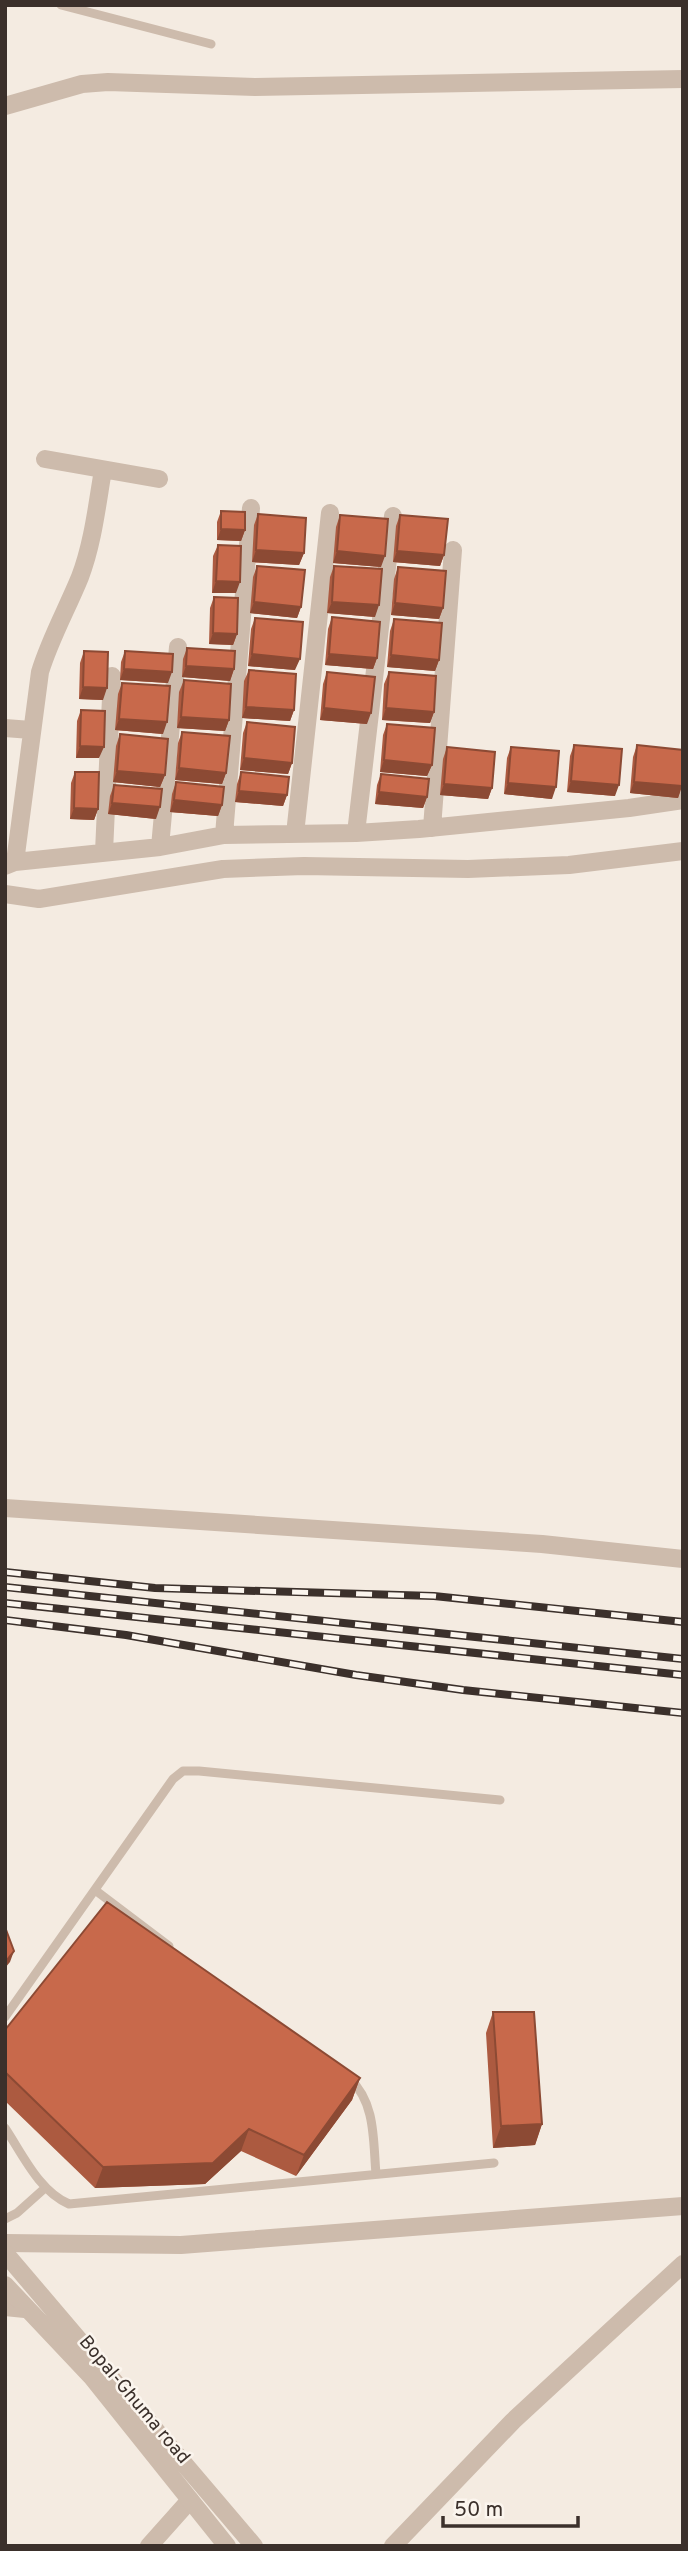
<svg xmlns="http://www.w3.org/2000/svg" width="688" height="2551" font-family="Overpass,sans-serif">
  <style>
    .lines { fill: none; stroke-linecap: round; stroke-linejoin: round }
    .service { stroke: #cdbbac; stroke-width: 9 }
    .minor { stroke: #cdbbac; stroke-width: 18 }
    .tertiary { stroke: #cdbbac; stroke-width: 18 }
    .rail-casing { stroke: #3b302b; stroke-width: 8 }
    .rail { stroke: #fbf5ee; stroke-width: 5; stroke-dasharray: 16; stroke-linecap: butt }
    .wall { fill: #ac5a40 }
    .shaded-wall { fill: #8c4a34 }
    .building { fill: #c8694b; stroke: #8c4a34; stroke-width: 2 }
    .labels { text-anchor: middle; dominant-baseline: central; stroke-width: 5; stroke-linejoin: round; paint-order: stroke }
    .street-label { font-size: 19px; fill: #3b302b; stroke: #fbf5ee }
  </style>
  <rect width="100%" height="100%" fill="#f4ebe1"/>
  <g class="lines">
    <path class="service" d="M61 5 211 44
      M95 1890 169 1946
      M5 2017 173 1779 183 1771H199L500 1800
      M350 2079C376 2103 373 2141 376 2174
      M5 2128C23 2155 39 2191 69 2204L494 2163
      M5 2219 17 2213 45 2188"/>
    <path class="minor" d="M5 106 82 84 108 82 255 87 683 79
      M45 459 159 479
      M5 728 31 730
      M432 828 453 550
      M356 833 393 516
      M295 834 330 513
      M224 835 251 508
      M160 847 178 647
      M104 852 112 676
      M15 862 40 672C50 639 67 609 80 577 93 543 97 505 103 470
      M5 866 15 862 160 847 224 835 356 833 419 829 629 808 683 800
      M5 894 39 899 223 869 304 866 468 869 569 865 683 851
      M5 1508 542 1544 683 1559
      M5 2243 181 2245 683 2206
      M5 2307 25 2309
      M149 2546 190 2500
      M393 2546 513 2421 683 2264"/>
    <path class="tertiary" d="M5 2253 254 2546
      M5 2285 91 2376 227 2546"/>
    <defs>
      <path id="rail" d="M5 1572 155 1588 434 1596 683 1622
        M5 1587 683 1659
        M5 1603 683 1675
        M5 1620 126 1635 356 1675 463 1690 683 1713"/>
    </defs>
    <use href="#rail" class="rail-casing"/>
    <use href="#rail" class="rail"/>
  </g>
  <path class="wall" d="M221 511 245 530 241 541 217 540V522Z
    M258 514 304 553 299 565 252 562 254 525Z
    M340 515 381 567 333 563 336 527Z
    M400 515 444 555 440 566 393 562 396 526Z
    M218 545 236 593H212L213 556Z
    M257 566 301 607 297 618 250 613 253 577Z
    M334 566 375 617 327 613 330 577Z
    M398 567 443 608 439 619 391 615 394 579Z
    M214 597 237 634 233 645 209 644 210 608Z
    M332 617 377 658 373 669 325 665 328 629Z
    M255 618 295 670 248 666 251 629Z
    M394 619 439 660 435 671 387 667 390 631Z
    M187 648 234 669 230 681 182 677 183 659Z
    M84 651 103 700 79 699 80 663Z
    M125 651 168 683 120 680 121 662Z
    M249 670 294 710 290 721 242 718 244 681Z
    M327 672 367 724 320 720 323 684Z
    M389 672 434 712 430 723 382 720 384 684Z
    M184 680 229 720 225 731 177 728 179 692Z
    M122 683 163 734 115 730 118 694Z
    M81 710 99 758H76L77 721Z
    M247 722 292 763 288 774 240 770 243 733Z
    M387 724 432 765 427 776 380 772 383 735Z
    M182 732 226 773 222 784 175 780 178 743Z
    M120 734 165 775 160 787 113 782 116 746Z
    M574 745 615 796 567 792 570 756Z
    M637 745 682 786 678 798 630 793 633 757Z
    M447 747 492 788 488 799 440 795 443 759Z
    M511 747 552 799 504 794 507 758Z
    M75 772 98 809 94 820 70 819 71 783Z
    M241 772 287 795 283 806 235 802 237 784Z
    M381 774 427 797 423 808 375 804 377 785Z
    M176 782 222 805 218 816 170 812 172 794Z
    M114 785 156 819 108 814 110 796Z
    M493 2012 542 2124 535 2145 493 2148 486 2033Z
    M5 2030 360 2078 352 2100 296 2176 241 2151 205 2184 95 2188 5 2101Z"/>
  <path class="shaded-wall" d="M221 529 245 530 241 541 217 540Z
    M256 550 304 553 299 565 252 562Z
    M337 551 385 556 381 567 333 563Z
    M397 551 444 555 440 566 393 562Z
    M216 581 240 582 236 593H212Z
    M254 602 301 607 297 618 250 613Z
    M332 602 379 605 375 617 327 613Z
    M395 603 443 608 439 619 391 615Z
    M213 633 237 634 233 645 209 644Z
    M252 654 300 659 295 670 248 666Z
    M329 654 377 658 373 669 325 665Z
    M391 655 439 660 435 671 387 667Z
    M186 666 234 669 230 681 182 677Z
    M124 669 172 672 168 683 120 680Z
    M83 687 107 688 103 700 79 699Z
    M246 707 294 710 290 721 242 718Z
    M324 708 371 713 367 724 320 720Z
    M386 708 434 712 430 723 382 720Z
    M181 717 229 720 225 731 177 728Z
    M119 719 167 722 163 734 115 730Z
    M80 746 104 747 99 758H76Z
    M244 758 292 763 288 774 240 770Z
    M384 760 432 765 427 776 380 772Z
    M179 768 226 773 222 784 175 780Z
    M117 771 165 775 160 787 113 782Z
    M571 781 619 785 615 796 567 792Z
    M634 782 682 786 678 798 630 793Z
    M508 783 556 787 552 799 504 794Z
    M444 784 492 788 488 799 440 795Z
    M239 791 287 795 283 806 235 802Z
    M379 792 427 797 423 808 375 804Z
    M174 800 222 805 218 816 170 812Z
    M112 803 160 807 156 819 108 814Z
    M74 808 98 809 94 820 70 819Z
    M14 1951 10 1962 5 1968 6 1961Z
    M360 2078 352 2100 296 2176 304 2155Z
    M542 2124 535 2145 493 2148 501 2126Z
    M249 2129 241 2151 205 2184 95 2188 103 2167Z"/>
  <path class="building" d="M221 511 245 512V530L221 529Z
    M258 514 306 518 304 553 256 550Z
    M340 515 388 519 385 556 337 551Z
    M400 515 448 519 444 555 397 551Z
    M218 545 241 546 240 582 216 581Z
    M257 566 305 570 301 607 254 602Z
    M334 566 382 569 379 605 332 602Z
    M398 567 446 571 443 608 395 603Z
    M214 597 238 598 237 634 213 633Z
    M332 617 380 622 377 658 329 654Z
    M255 618 303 622 300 659 252 654Z
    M394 619 442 623 439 660 391 655Z
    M187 648 235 651 234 669 186 666Z
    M84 651 108 652 107 688 83 687Z
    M125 651 173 654 172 672 124 669Z
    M249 670 296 674 294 710 246 707Z
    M327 672 375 677 371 713 324 708Z
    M389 672 436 676 434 712 386 708Z
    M184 680 231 684 229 720 181 717Z
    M122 683 170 686 167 722 119 719Z
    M81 710 105 711 104 747 80 746Z
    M247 722 295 727 292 763 244 758Z
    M387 724 435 728 432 765 384 760Z
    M182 732 230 736 226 773 179 768Z
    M120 734 168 739 165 775 117 771Z
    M574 745 622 749 619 785 571 781Z
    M637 745 683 750 682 786 634 782Z
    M447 747 495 752 492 788 444 784Z
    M511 747 559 751 556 787 508 783Z
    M75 772H99L98 809 74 808Z
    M241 772 289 777 287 795 239 791Z
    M381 774 429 779 427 797 379 792Z
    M176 782 224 787 222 805 174 800Z
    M114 785 162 789 160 807 112 803Z
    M107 1902 360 2078 304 2155 249 2129 213 2163 103 2167 5 2072V2030Z
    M5 1927 14 1951 6 1961 5 1960Z
    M493 2012H534L542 2124 501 2126Z"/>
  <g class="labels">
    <g class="street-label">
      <text transform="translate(134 2400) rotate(50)">Bopal-Ghuma road</text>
    </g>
  </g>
  <rect width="688" height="2551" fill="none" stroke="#3b302b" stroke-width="14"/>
  <path d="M443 2516v10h135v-10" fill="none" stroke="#3b302b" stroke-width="3.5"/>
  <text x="454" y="2516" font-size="21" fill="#3b302b" stroke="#fbf5ee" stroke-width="5" paint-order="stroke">50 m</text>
</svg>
